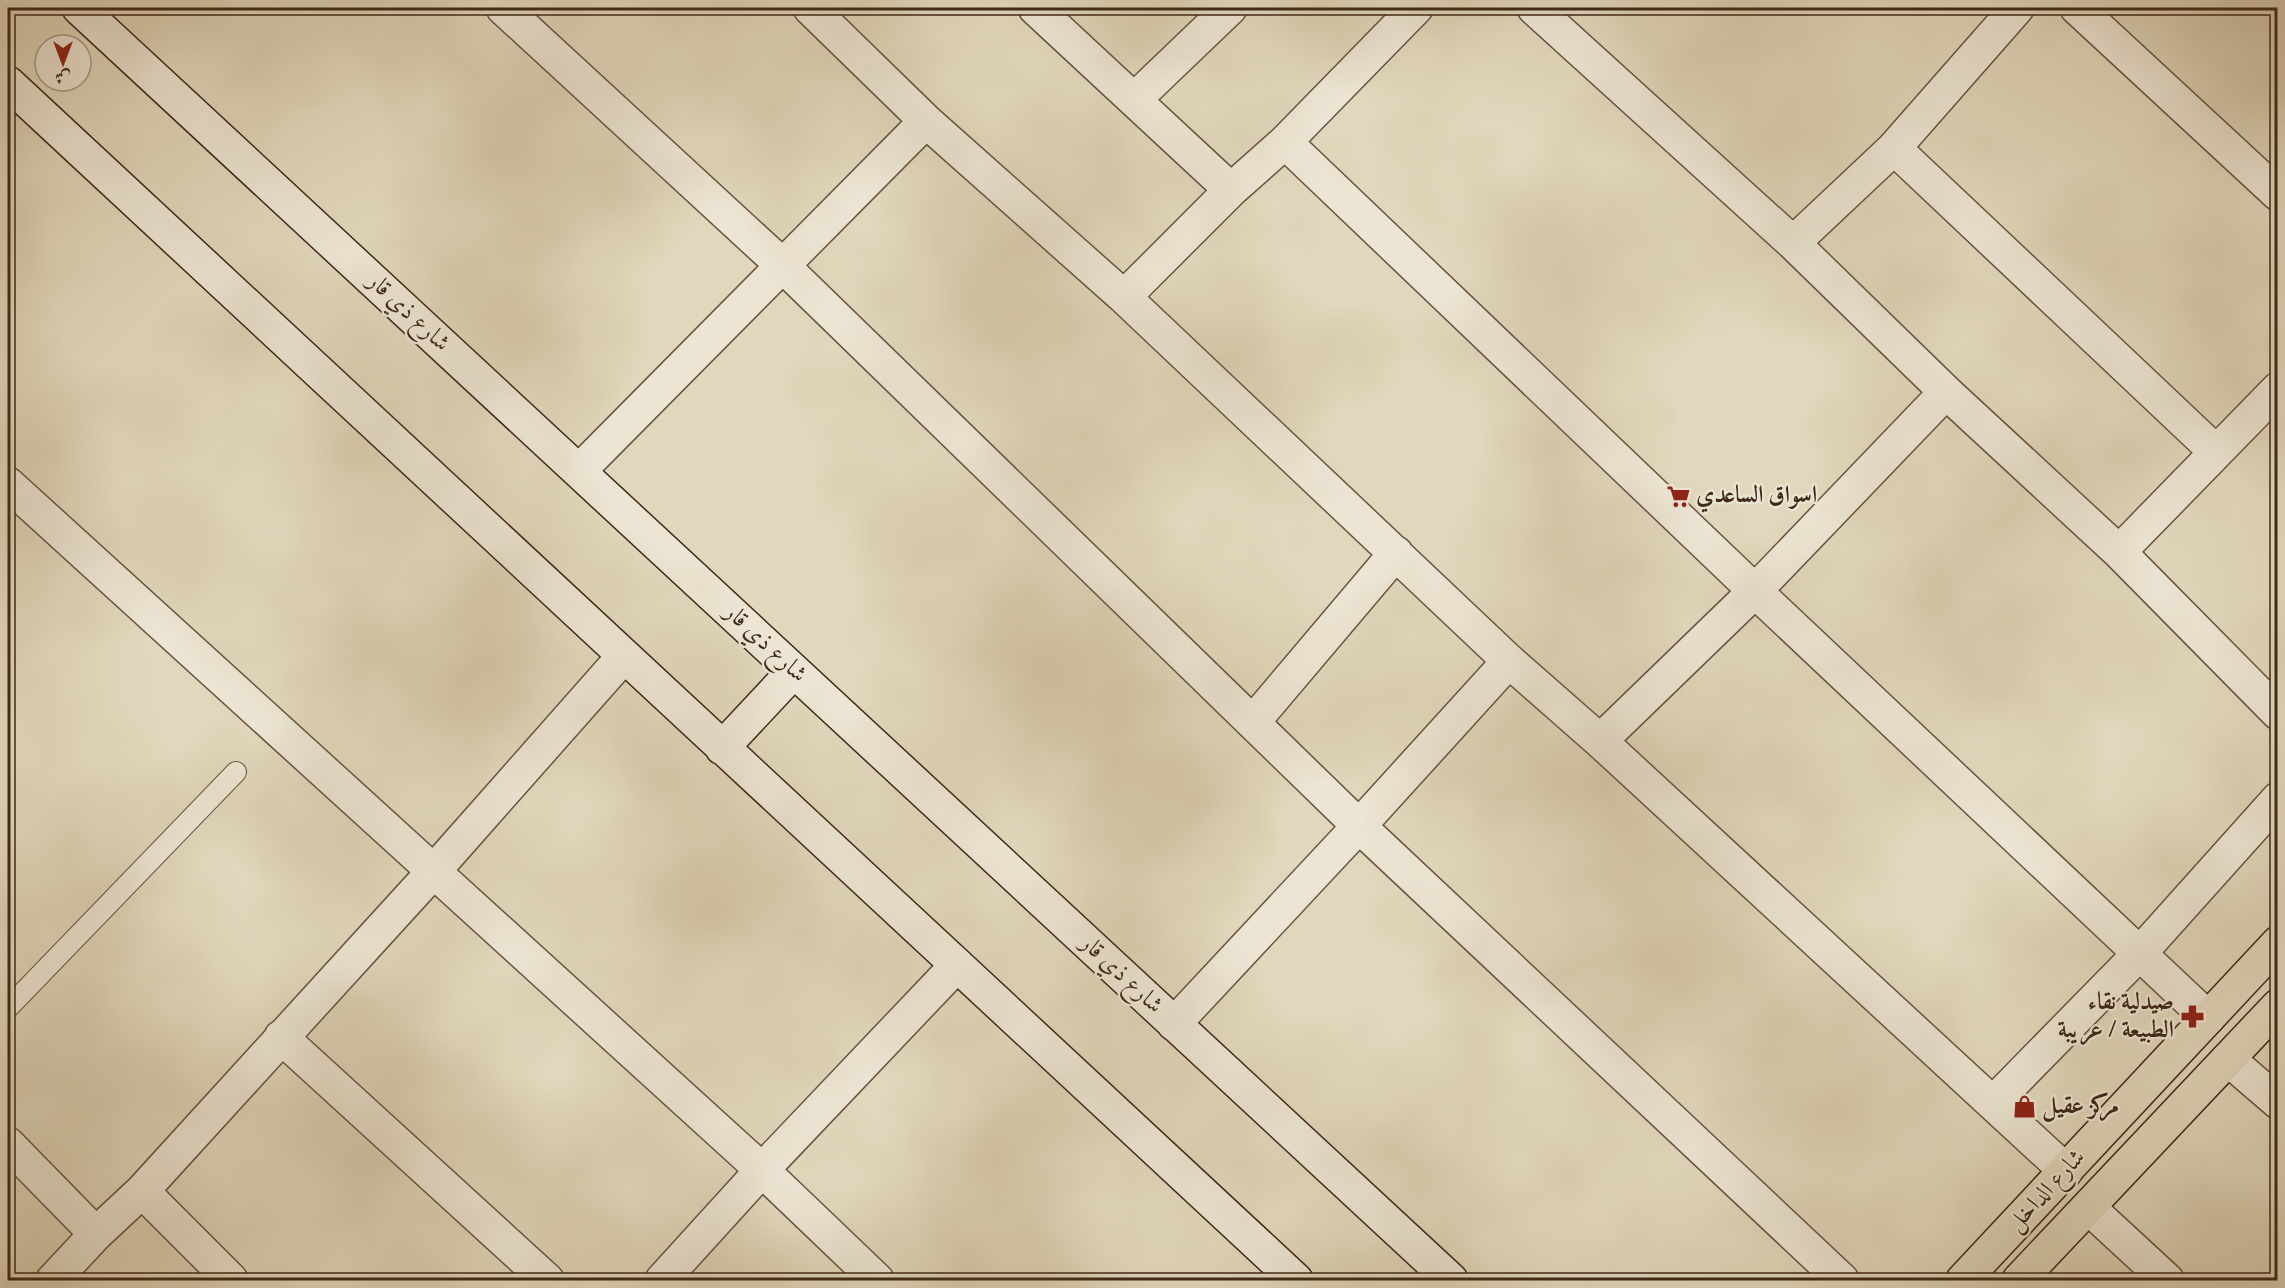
<svg xmlns="http://www.w3.org/2000/svg" width="2285" height="1288" font-family="Vollkorn,Amiri,serif">
  <style>
    .lines { fill: none; stroke-linecap: round; stroke-linejoin: round }
    .lane-casing { stroke: #685442; stroke-width: 22 }
    .street-casing { stroke: #685442; stroke-width: 36 }
    .secondary-casing { stroke: #3f291a; stroke-width: 36 }
    .primary-casing { stroke: #3f291a; stroke-width: 36 }
    .lane { stroke: #ece5d3; stroke-width: 20 }
    .street { stroke: #ece5d3; stroke-width: 33 }
    .secondary { stroke: #ece5d3; stroke-width: 33 }
    .primary { stroke: #e1d7bc; stroke-width: 33 }
    .labels { text-anchor: middle; dominant-baseline: central; stroke-width: 4.5; stroke-linejoin: round; paint-order: stroke }
    .street-label { font-size: 24px; fill: #3f291a; stroke: #ece5d3 }
    .poi-label { font-size: 24px; font-weight: bold; fill: #3f291a; stroke: #ece5d3; text-anchor: start }
  </style>
  <rect width="100%" height="100%" fill="#e1d7bc"/>
  <filter id="stains"><feTurbulence type="fractalNoise" baseFrequency=".00333" numOctaves="4"/><feColorMatrix values="0 0 0 0 .2 0 0 0 0 .09 0 0 0 0 .02 0 0 0 .5 -.17"/></filter>
  <radialGradient id="worn" r=".72"><stop offset=".6" stop-color="#630" stop-opacity="0"/><stop offset="1" stop-color="#630" stop-opacity=".3"/></radialGradient>
  <g class="lines">
    <defs>
      <path id="lane" d="M8 1008 236 772"/>
      <path id="street" d="M503 8 782 265 1359 826 1842 1280
        M810 8 926 121 1124 297 1509 661 1600 741 2066 1171
        M1035 8 1231 190
        M1534 8 1793 243 1946 392 2119 552 2278 713
        M2077 8 2278 194
        M1135 99 1230 8
        M1285 142 1755 591 2208 1018
        M1894 148 2216 452
        M1793 243 1894 148 2017 8
        M1124 297 1231 190 1285 142 1416 8
        M579 471 926 121
        M8 484 762 1170 877 1280
        M2119 552 2278 389
        M1253 722 1396 553
        M1600 741 1755 591 1946 392
        M1174 1024 1359 826 1509 661
        M281 1037 547 1280
        M2228 1059 2278 1102
        M1993 1103 2140 953 2278 799
        M8 1144 96 1234
        M142 1191 231 1280
        M2089 1208 2167 1280
        M53 1280 96 1234 142 1191 433 872 624 656
        M662 1280 762 1170 957 965"/>
      <path id="secondary" d="M79 8 1451 1280
        M8 83 1296 1280
        M722 748 794 671"/>
      <path id="primary" d="M1963 1280 2278 943
        M2019 1280 2278 1006"/>
    </defs>
    <use href="#lane" class="lane-casing"/>
    <use href="#street" class="street-casing"/>
    <use href="#secondary" class="secondary-casing"/>
    <use href="#primary" class="primary-casing"/>
    <use href="#lane" class="lane"/>
    <use href="#street" class="street"/>
    <use href="#secondary" class="secondary"/>
    <use href="#primary" class="primary"/>
  </g>
  <defs>
    <symbol id="supermarket-bare" viewBox="-9 -9 18 18"><path d="M-6-5.5h2.5l.6 2H6L4.5 2H-2.5L-4.4-4H-6ZM-1.5 3.2a1.3 1.3 0 1 0 .1 0ZM3 3.2a1.3 1.3 0 1 0 .1 0Z" fill="#8f2418" stroke="#ece5d3" stroke-width="2.5" paint-order="stroke"/></symbol>
    <symbol id="pharmacy-bare" viewBox="-9 -9 18 18"><path d="M-2-6h4v4h4v4h-4v4h-4v-4h-4v-4h4Z" fill="#8f2418" stroke="#ece5d3" stroke-width="2.5" paint-order="stroke"/></symbol>
    <symbol id="shop-bare" viewBox="-9 -9 18 18"><path d="M-5-2.5h2.3a2.7 3.5 0 0 1 5.4 0H5L5.5 6h-11ZM-1.5-2.5h3a1.5 2.3 0 0 0-3 0Z" fill="#8f2418" stroke="#ece5d3" stroke-width="2.5" paint-order="stroke"/></symbol>
  </defs>
  <g fill-rule="evenodd">
    <use href="#supermarket-bare" x="1662" y="480" width="33" height="33"/>
    <use href="#pharmacy-bare" x="2176" y="1000" width="33" height="33"/>
    <use href="#shop-bare" x="2008" y="1090" width="33" height="33"/>
  </g>
  <g class="labels">
    <g class="street-label">
      <text transform="translate(408 313) rotate(43)">شارع ذي قار</text>
      <text transform="translate(765 644) rotate(43)">شارع ذي قار</text>
      <text transform="translate(1121 975) rotate(43)">شارع ذي قار</text>
      <text transform="translate(2047 1191) rotate(-47)">شارع الداخل</text>
    </g>
    <g class="poi-label">
      <text x="1696" y="496">اسواق الساعدي</text>
      <text x="2174" y="1003" text-anchor="end">صيدلية نقاء<tspan x="2174" dy="28">الطبيعة / عريبة</tspan></text>
      <text x="2042" y="1107">مركز عقيل</text>
    </g>
  </g>
  <rect width="2285" height="1288" fill="none" stroke="#e1d7bc" stroke-width="30"/>
  <rect x="9" y="9" width="2267" height="1270" fill="none" stroke="#3f291a" stroke-width="3"/>
  <rect x="15" y="15" width="2255" height="1258" fill="none" stroke="#3f291a" stroke-width="1.5"/>
  <g transform="translate(63 63) rotate(180)"><circle r="28" fill="#ece5d3" stroke="#a79a89" stroke-width="1.5"/>
  <path d="M0-4.5L10 22L0 15L-10 22Z" fill="#8f2418"/>
  <text y="-9" font-size="16" font-weight="bold" text-anchor="middle" fill="#3f291a">ش</text>
  </g>
  <rect width="100%" height="100%" filter="url(#stains)"/>
  <rect width="100%" height="100%" fill="url(#worn)"/>
</svg>
